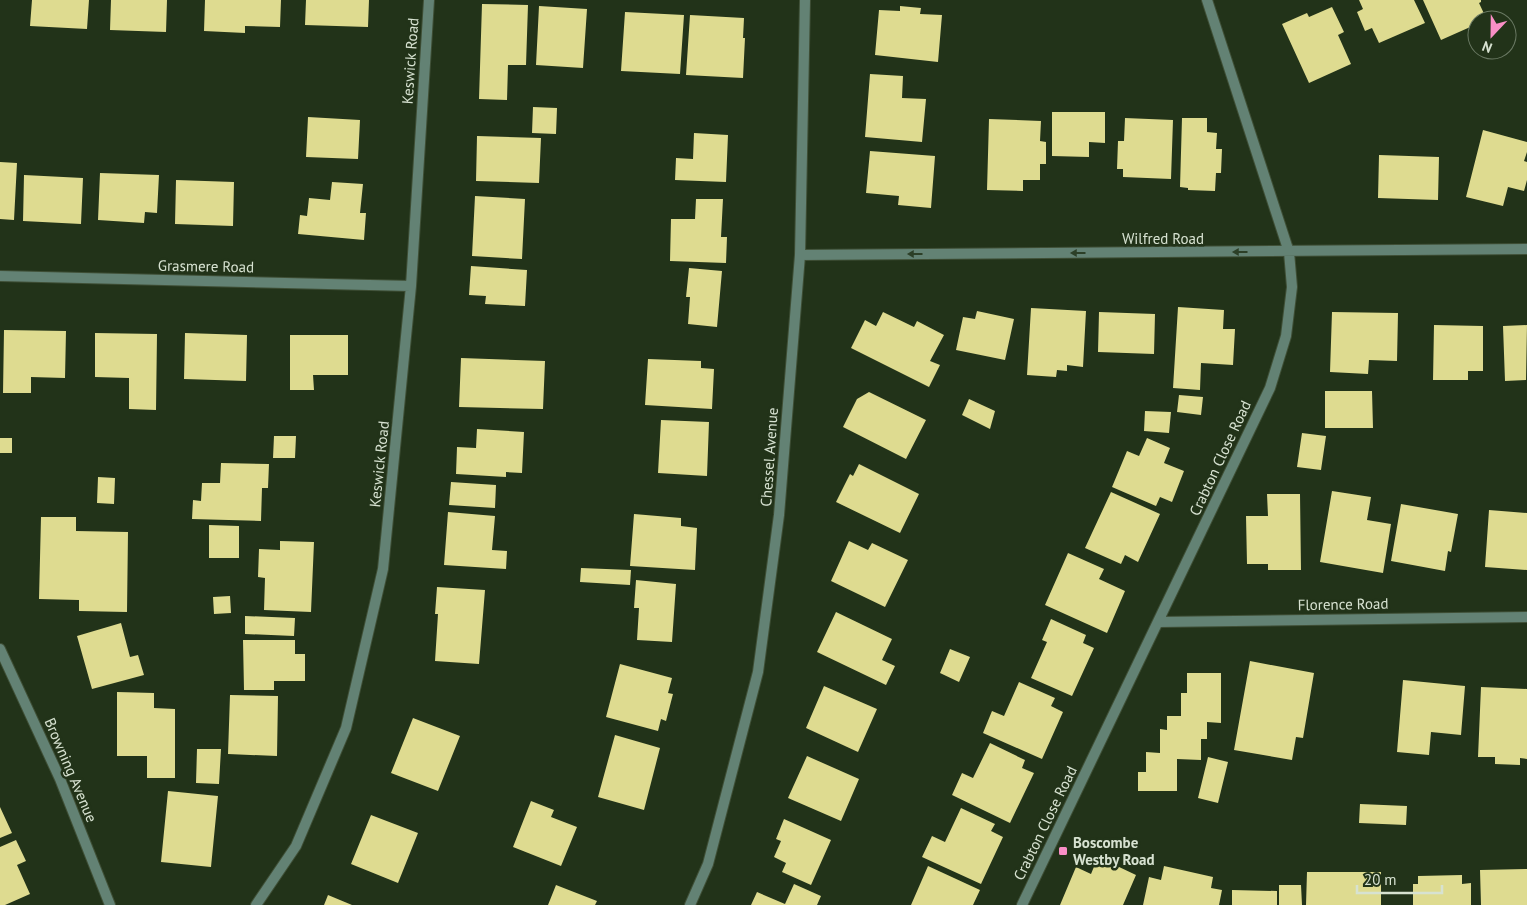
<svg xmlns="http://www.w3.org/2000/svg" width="1527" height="905" font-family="'PT Sans',sans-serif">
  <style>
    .building { fill: #dedb90 }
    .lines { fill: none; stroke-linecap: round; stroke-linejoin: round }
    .minor-casing { stroke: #3f4f36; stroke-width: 12 }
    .minor { stroke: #638274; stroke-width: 10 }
    .oneway { fill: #2c3f27 }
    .poi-dot { fill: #fa8fc6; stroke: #223319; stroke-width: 2 }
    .labels { text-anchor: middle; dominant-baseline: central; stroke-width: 5; stroke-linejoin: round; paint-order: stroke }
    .street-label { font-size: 15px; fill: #d7e2d1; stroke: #223319 }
    .poi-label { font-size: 15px; font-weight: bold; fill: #d7e2d1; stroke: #223319; text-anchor: start }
  </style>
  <rect width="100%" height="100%" fill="#223319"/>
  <path class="building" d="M32 0H89L87 29 30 26Z
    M111 0H167L166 32 110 30Z
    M205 0H281L280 27 245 26V33L204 31Z
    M306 0H369L368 27 305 25Z
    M1359 0H1414L1425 23 1379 43 1372 28 1365 31 1357 12 1363 9Z
    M1423 0H1481V2L1479 3 1487 20H1477V24L1441 40Z
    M482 4 528 5 526 65H508L507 100 479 99Z
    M539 6 587 9 583 68 536 65Z
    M900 6 921 8 920 14 942 15 938 62 875 55 879 10 900 11Z
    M1332 7 1344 32 1338 35 1351 64 1309 83 1282 24 1307 13 1309 17Z
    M625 12 684 15 680 74 621 71Z
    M690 15 744 18 743 38H745L743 78 686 75Z
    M870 74 903 76 902 98 926 99 922 142 865 137Z
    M533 107 557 108 556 134 532 133Z
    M1052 112H1105V143L1089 142V157L1052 156Z
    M308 117 360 120 358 159 306 157Z
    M1125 118 1173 120 1171 179 1123 177V169H1117L1118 141H1124Z
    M1182 118H1207V132L1217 133 1216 149H1222L1221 173H1216L1215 191 1188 190V188L1180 187Z
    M989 119 1041 121 1040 141 1046 142V164H1040V180H1023V191L987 190Z
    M1483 130 1527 142V152L1524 161 1527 162V180L1524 191 1508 187 1503 206 1466 197Z
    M694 133 728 135 726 182 675 180 676 158 693 159Z
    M477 136 541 138 539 183 476 181Z
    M870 151 935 156 931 208 898 205 899 196 866 193Z
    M1379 155 1439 157 1438 200 1378 198Z
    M0 162 17 163 14 220 0 219Z
    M100 173 159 175 157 213 145 212 144 223 98 220Z
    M24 175 83 178 81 224 23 221Z
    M176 180 234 182 233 226 175 224Z
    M332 182 363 184 360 213H366L364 240 298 234 300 215 307 216 309 198 330 200Z
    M475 196 525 199 522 259 472 256Z
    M696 199H723L721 237H727L726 263 670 261 671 219H695Z
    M471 266 527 270 525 306 485 304 486 296 469 295Z
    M689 268 722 271 717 327 688 324 690 297H686Z
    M1178 307 1224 310 1223 329H1235L1233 365 1201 363 1200 390 1173 388Z
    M1031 308 1086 311 1083 367 1067 365V371L1057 370 1056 377 1027 375Z
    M977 311 1014 319 1005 360 956 350 963 317 975 319Z
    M883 312 914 327 917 321 944 335 930 361 940 365 929 387 851 348 865 320 876 326Z
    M1099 312 1155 314 1154 354 1098 352Z
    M1332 312 1398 313 1397 361 1369 360 1368 374 1330 372Z
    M1434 325 1483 326V371H1468V380H1433Z
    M1527 325 1526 380 1505 381 1503 326Z
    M4 330 66 331 65 378 31 377V393H3Z
    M95 333 157 334 156 410 129 409V378L95 377Z
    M185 333 247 335 246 381 184 379Z
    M290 335H348V375H313L314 390H290Z
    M461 358 545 361 543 409 459 407Z
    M648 359 701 361V368L714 369 712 409 645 405Z
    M1325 391H1372L1373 428H1325Z
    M869 392 926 420 906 459 843 427 857 399Z
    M1179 395 1203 397 1201 415 1177 412Z
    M969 399 995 411 990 429 962 415Z
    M1145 411 1171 412 1169 433 1144 431Z
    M661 420 709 422 707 476 658 473Z
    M477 429 524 432 522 473 506 472V477L456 474 457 447 476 448Z
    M1302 433 1326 436 1321 470 1297 467Z
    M274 436H296L295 458H273Z
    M0 438H12V453H0Z
    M1147 438 1170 448 1164 463 1184 471 1172 502 1160 497 1156 506 1112 487 1127 451 1139 456Z
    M221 463 269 464 268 488H262L261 521 192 519 193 500 201 501 202 483H220Z
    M859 464 919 494 900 533 836 502 850 474 853 476Z
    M98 477 115 478 114 504 97 503Z
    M451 482 496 485 495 508 449 505Z
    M1332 491 1371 497 1367 520 1391 524 1383 573 1320 562Z
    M1111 492 1160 514 1138 562 1125 555 1121 564 1085 548Z
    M1267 494H1300L1301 570H1268V564H1247L1246 516H1268Z
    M1401 504 1458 514 1451 552 1448 551 1445 571 1391 561Z
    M1489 510 1527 513V570L1485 567Z
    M448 512 495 516 492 550 507 551 506 569 444 565Z
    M634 514 681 518V526L697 528 695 570 630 566Z
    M41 517H76V531L128 532 127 612 79 611V600L39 599Z
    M209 525 239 526V558H209Z
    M280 541 314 542 311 612 264 610 265 578 258 577 259 549 280 550Z
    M849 541 868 550 872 543 908 560 885 607 831 581Z
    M1068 553 1104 569 1099 579 1125 591 1107 633 1045 605Z
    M581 568 631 570 630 585 580 582Z
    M636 580 676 584 672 642 637 640 639 608H634Z
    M437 587 485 590 479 664 435 661 438 614H435Z
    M230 596 231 613 214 614 213 597Z
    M836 612 892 639 882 660 895 666 886 685 817 652Z
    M245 616 295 618 294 636 245 634Z
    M1051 619 1086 635 1083 643 1094 648 1072 696 1031 678 1047 642 1042 640Z
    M121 623 130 657 138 655 144 675 92 689 77 636Z
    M243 640H295V654H305V681H274V690H244Z
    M950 649 970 657 959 682 940 673Z
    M1250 661 1314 673 1303 738 1296 737 1292 760 1234 750Z
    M620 664 672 678 668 693 673 694 666 721 661 719 658 731 606 717Z
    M1187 673H1221V723L1207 722V739H1201V760L1177 759V791H1138V772H1146V752L1160 753V729L1167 730V716H1181V693H1187Z
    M1403 680 1465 686 1461 735 1431 732 1429 755 1397 752Z
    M1019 682 1055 698 1051 706 1063 712 1042 759 983 733 992 711 1004 716Z
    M824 686 877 709 858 752 806 728Z
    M1481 687 1527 689V759L1520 758V765L1495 764V757H1478Z
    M117 692 154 693V708L175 709V778H147V756H117Z
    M230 695 278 696 277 756 228 754Z
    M413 718 460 736 438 791 391 773Z
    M615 735 660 748 644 810 598 797Z
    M990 743 1025 760 1022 768 1034 773 1010 823 952 795 962 773 973 778Z
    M197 749H221L219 784 196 783Z
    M807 756 859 779 841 821 788 798Z
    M1208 757 1228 762 1218 803 1198 798Z
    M168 791 218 796 211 867 161 862Z
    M531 801 554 810 551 817 577 827 561 866 513 847Z
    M1360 804 1407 806 1406 825 1359 823Z
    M0 807 12 833 0 838Z
    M961 808 995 824 991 831 1003 837 981 884 922 857 932 836 945 842Z
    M371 815 418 833 398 883 351 864Z
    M784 819 831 840 811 885 782 872 786 863 774 857 781 841 776 839Z
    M16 840 26 861 17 865 30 894 5 905H0V847Z
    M1098 857 1136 875 1123 905H1060L1076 867 1091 874Z
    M928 866 980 890 973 905H911Z
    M1164 866 1213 877 1211 888 1222 890 1219 905H1143L1149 877 1161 880Z
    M1527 869V905H1481L1480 870Z
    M1307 872H1381V905H1306Z
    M1462 875V884L1471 883V905H1413V884H1418V876Z
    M794 884 821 896 817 905H751L757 892 785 904Z
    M556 885 597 901 595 905H548Z
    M1279 885H1301L1302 905H1279Z
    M1232 890 1277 891V905H1232Z
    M328 895 352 905H324Z"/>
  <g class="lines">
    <defs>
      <path id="minor" d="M800 255 1527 249
        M0 276 411 286
        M1159 622 1527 617
        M0 649 60 779 110 905
        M256 905 296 846 346 728 383 569 411 286 429 0
        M690 905 708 864 758 672 779 515 800 255 805 0
        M1022 905 1270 388 1286 336 1292 287 1289 252 1207 0"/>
    </defs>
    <use href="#minor" class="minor-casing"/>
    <use href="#minor" class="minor"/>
  </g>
  <defs><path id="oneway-solid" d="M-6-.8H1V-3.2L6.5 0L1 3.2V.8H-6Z" transform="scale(1.25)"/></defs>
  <g class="oneway">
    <use href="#oneway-solid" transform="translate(1240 252) rotate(180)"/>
    <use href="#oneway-solid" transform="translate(1078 253) rotate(180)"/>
    <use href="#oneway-solid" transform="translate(915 254) rotate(180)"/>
  </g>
  <rect class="poi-dot" x="1058" y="846" width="10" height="10" rx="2.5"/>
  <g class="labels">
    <g class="street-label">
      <text transform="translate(410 61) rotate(-86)">Keswick Road</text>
      <text x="1163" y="238">Wilfred Road</text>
      <text transform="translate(206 266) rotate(1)">Grasmere Road</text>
      <text transform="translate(769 457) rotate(-86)">Chessel Avenue</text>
      <text transform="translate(1220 458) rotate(-65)">Crabton Close Road</text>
      <text transform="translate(379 464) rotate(-84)">Keswick Road</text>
      <text transform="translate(1343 604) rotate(-1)">Florence Road</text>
      <text transform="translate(71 770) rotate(67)">Browning Avenue</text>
      <text transform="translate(1045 823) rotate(-64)">Crabton Close Road</text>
    </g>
    <g class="poi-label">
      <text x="1073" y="842">Boscombe<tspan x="1073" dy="17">Westby Road</tspan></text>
    </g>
  </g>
  <g transform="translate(1492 35) rotate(202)"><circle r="24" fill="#223319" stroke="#6a7963"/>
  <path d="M0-4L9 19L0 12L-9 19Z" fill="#fa8fc6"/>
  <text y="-8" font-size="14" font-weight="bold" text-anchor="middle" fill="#d7e2d1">N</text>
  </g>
  <path d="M1357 885v8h85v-8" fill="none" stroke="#d7e2d1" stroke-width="2.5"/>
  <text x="1364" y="885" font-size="15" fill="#d7e2d1" stroke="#223319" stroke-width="4" paint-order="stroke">20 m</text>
</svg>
